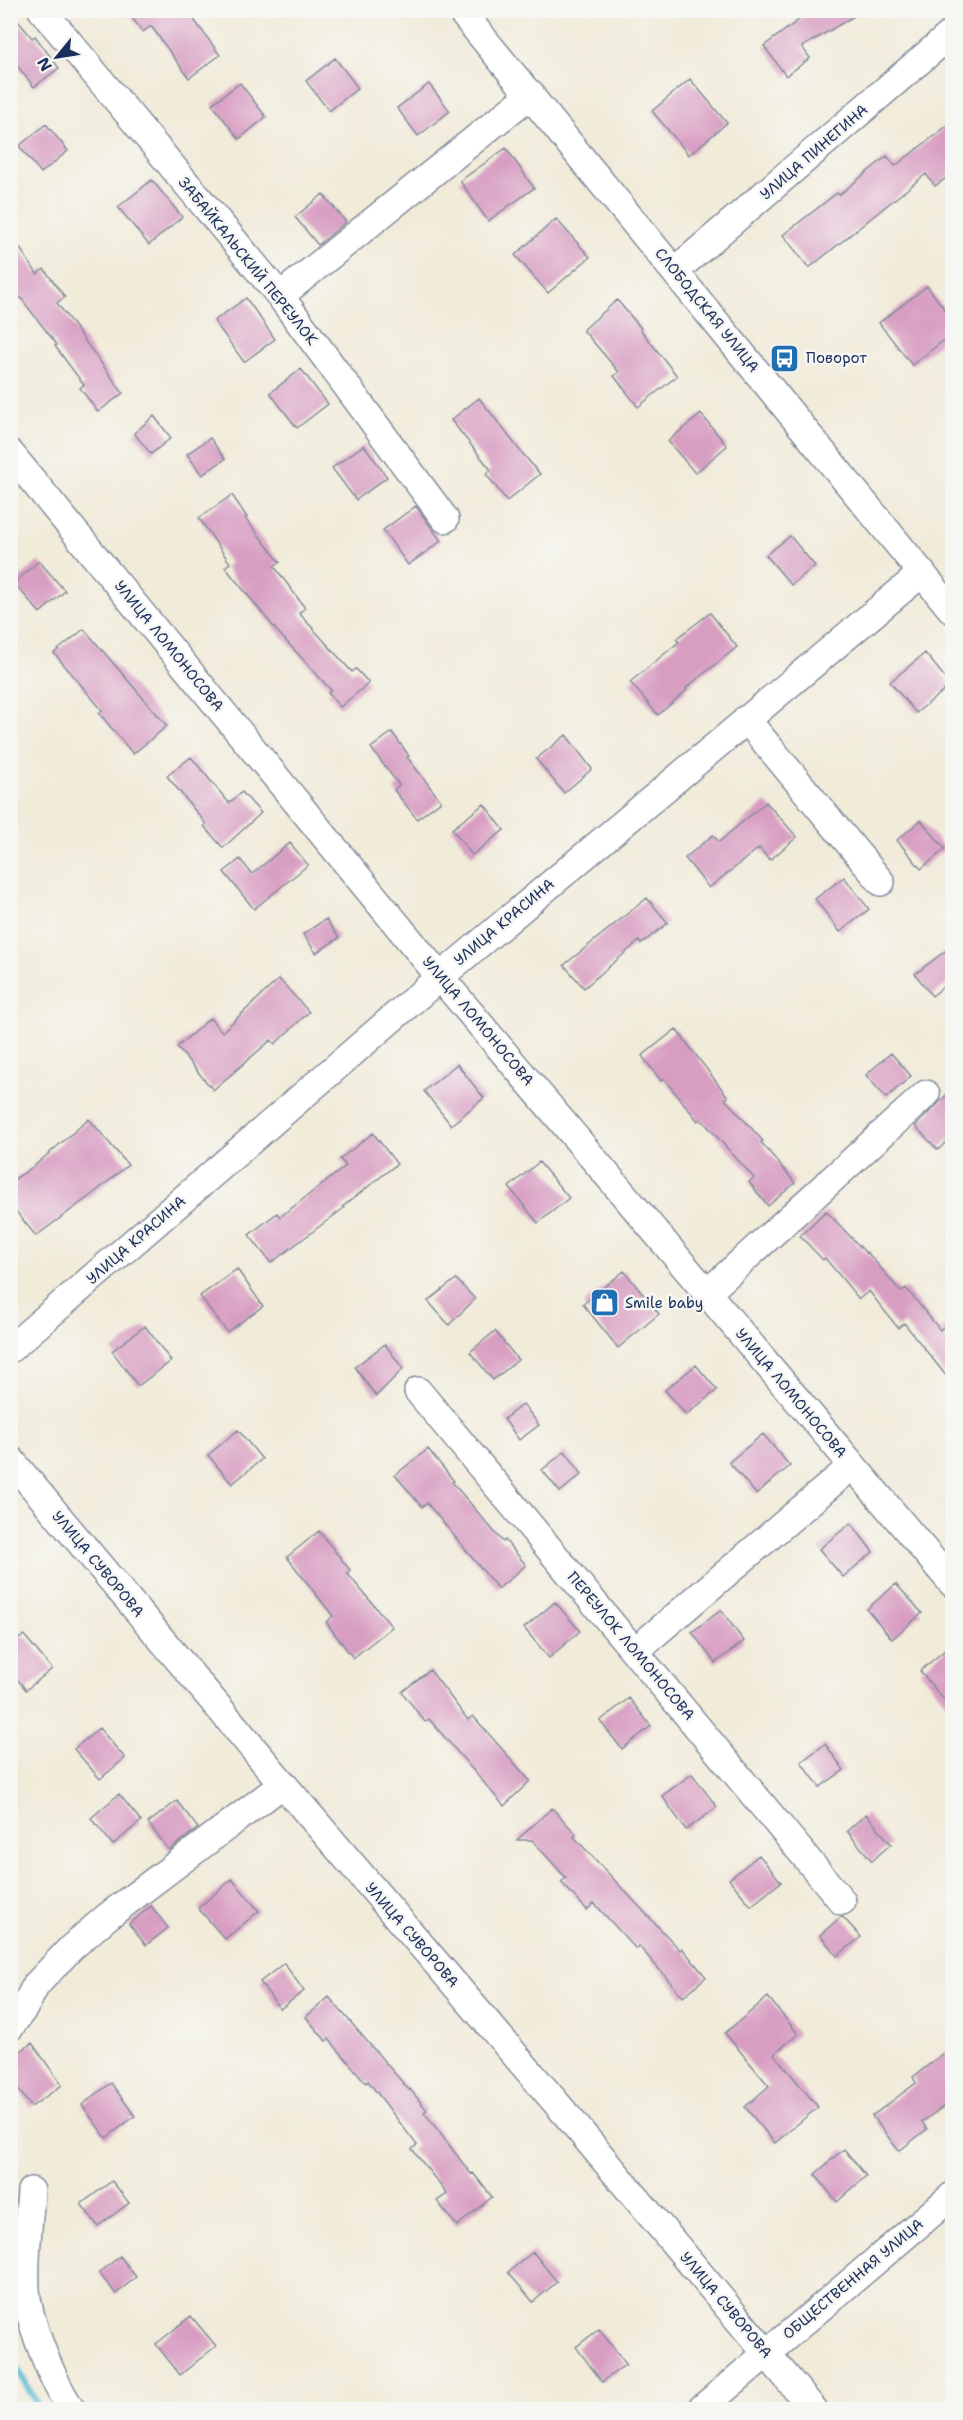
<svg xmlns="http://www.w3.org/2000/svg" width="963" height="2420" font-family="'Shantell Sans',sans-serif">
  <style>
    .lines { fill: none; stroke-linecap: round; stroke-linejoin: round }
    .stream { stroke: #55b8d3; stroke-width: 7 }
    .building { fill: #d89ec2 }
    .minor-casing { stroke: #868d9c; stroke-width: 30 }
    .minor { stroke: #fff; stroke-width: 27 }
    .labels { text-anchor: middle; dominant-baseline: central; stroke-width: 5; stroke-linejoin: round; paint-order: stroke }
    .street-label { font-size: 15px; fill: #1b2f5e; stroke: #f6f6f2 }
    .poi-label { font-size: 15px; fill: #1b2f5e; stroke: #f6f6f2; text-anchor: start }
  </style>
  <rect width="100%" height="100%" fill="#f6f6f2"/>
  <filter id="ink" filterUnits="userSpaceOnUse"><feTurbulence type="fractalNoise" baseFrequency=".0167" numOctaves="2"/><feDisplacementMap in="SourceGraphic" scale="12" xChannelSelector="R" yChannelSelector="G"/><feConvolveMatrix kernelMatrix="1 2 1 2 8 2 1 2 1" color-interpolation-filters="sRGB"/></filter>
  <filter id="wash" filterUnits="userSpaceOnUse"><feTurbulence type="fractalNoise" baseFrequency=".008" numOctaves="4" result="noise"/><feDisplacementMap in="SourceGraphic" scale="24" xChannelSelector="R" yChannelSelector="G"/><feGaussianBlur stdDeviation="1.35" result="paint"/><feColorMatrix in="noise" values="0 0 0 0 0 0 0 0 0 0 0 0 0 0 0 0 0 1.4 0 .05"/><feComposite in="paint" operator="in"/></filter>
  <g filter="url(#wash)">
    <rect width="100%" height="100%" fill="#f1ebd9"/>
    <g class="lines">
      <path class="stream" d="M10 2355 40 2410"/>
    </g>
    <g id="blocks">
      <path class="building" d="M126 10H187L220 55 189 78 151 26 143 32Z
        M812 10H864L802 47 810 58 786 76 764 46Z
        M10 11 32 38 35 36 59 68 34 87 10 57Z
        M335 58 358 88 329 111 306 81Z
        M690 79 727 123 689 155 652 111Z
        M240 83 266 117 239 139 212 104Z
        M429 84 450 111 418 136 397 108Z
        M952 122V174L935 186 926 174 809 268 783 235 837 193 839 195 887 156 895 166Z
        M46 124 68 151 41 173 19 146Z
        M506 148 534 188 488 221 460 181Z
        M152 180 182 217 149 245 118 207Z
        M323 194 346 222 318 245 295 217Z
        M556 219 590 257 548 293 515 255Z
        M10 233 37 274 44 269 65 297 57 303 123 393 98 412 80 388 84 385 55 346 57 345 10 284Z
        M927 286 952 319V334L912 365 879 323Z
        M246 298 275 339 244 362 214 321Z
        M617 300 641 328 640 329 677 376 638 407 614 376 619 372 583 330Z
        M301 369 328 404 297 428 270 393Z
        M479 398 518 448 540 474 507 501 486 474 491 470 451 420Z
        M701 414 727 446 695 473 668 441Z
        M154 416 171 438 151 454 134 433Z
        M210 438 225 459 202 475 187 454Z
        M364 445 387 477 356 500 332 468Z
        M232 495 247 517 245 518 280 562 274 566 305 608 299 613 352 672 356 669 369 683 340 707 328 693 331 690 276 630 225 567 230 563 199 518Z
        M416 506 441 541 408 565 383 530Z
        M790 536 815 566 791 585 766 555Z
        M39 561 65 591 40 613 14 583Z
        M710 613 737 647 686 688 687 690 658 715 630 682 679 642 676 639Z
        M84 629 167 726 133 754 99 713 102 710 54 653Z
        M925 653 951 685 916 713 890 682Z
        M392 732 409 756 407 757 441 801 417 819 394 790 399 785 371 748Z
        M566 735 592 769 564 793 536 759Z
        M191 757 229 803 242 792 261 813 223 848 204 826 206 824 167 776Z
        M766 802 797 837 770 860 759 848 709 888 685 858 713 835 719 842Z
        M484 804 504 830 472 855 452 829Z
        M921 820 945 849 921 869 897 840Z
        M290 843 308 865 254 909 224 872 240 859 252 874Z
        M844 877 869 909 840 932 815 899Z
        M647 898 668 923 641 944 639 941 584 988 564 965Z
        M326 919 339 938 316 953 303 934Z
        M952 946V980L932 996 915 974Z
        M279 979 309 1012 275 1044 271 1040 213 1090 177 1047 210 1018 222 1032Z
        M676 1029 728 1097 725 1099 763 1141 761 1142 795 1183 768 1206 749 1182 754 1178 701 1119 698 1121 664 1079 661 1081 642 1056Z
        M891 1053 911 1076 886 1098 866 1075Z
        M457 1064 484 1098 451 1125 424 1091Z
        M952 1090V1136L938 1150 915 1126Z
        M89 1119 128 1165 94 1193 36 1236 10 1204V1182L33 1167Z
        M373 1133 397 1164 342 1207 344 1208 271 1263 249 1235 277 1213 280 1217 346 1166 340 1159Z
        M539 1162 569 1198 538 1223 509 1187Z
        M826 1211 866 1253 867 1252 901 1292 906 1288 940 1330 952 1319V1383L904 1323 898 1328 869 1291 859 1299 825 1258 823 1260 800 1236Z
        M237 1269 263 1306 227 1332 200 1296Z
        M624 1271 659 1314 618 1348 583 1304Z
        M456 1279 475 1299 449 1325 428 1301Z
        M145 1326 171 1361 138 1386 112 1351Z
        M495 1331 518 1360 493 1380 470 1352Z
        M385 1344 403 1369 376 1396 355 1367Z
        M696 1365 717 1390 686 1415 665 1390Z
        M523 1404 539 1425 519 1440 504 1419Z
        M238 1430 262 1459 232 1484 208 1455Z
        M763 1434 790 1466 756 1494 729 1462Z
        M428 1449 454 1481 452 1482 503 1542 505 1540 526 1565 498 1589 427 1503 422 1507 395 1475Z
        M565 1451 582 1474 560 1492 542 1470Z
        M851 1523 873 1552 843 1577 819 1549Z
        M319 1531 350 1570 347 1573 392 1627 353 1658 326 1622 333 1616 287 1557Z
        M896 1584 922 1613 892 1639 867 1609Z
        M555 1602 580 1631 549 1658 524 1628Z
        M721 1610 744 1641 715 1663 692 1632Z
        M24 1635 52 1669 26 1690 10 1670V1646Z
        M952 1644V1710L920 1671Z
        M430 1670 468 1720 473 1716 530 1781 504 1806 429 1719 425 1722 402 1692Z
        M629 1698 651 1726 622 1749 600 1721Z
        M99 1728 125 1758 100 1779 74 1749Z
        M825 1744 844 1770 820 1787 801 1762Z
        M692 1774 717 1807 686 1830 662 1796Z
        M119 1794 141 1821 113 1845 91 1818Z
        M177 1801 198 1828 169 1850 148 1823Z
        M552 1808 576 1834 574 1837 680 1950 682 1948 706 1977 683 1997 639 1946 636 1949 594 1903 587 1910 561 1882 566 1878 532 1840H517Z
        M866 1814 891 1844 872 1861 847 1831Z
        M759 1855 781 1882 751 1906 729 1879Z
        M232 1879 259 1911 225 1939 198 1908Z
        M151 1906 168 1928 146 1945 129 1924Z
        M842 1916 861 1937 837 1956 820 1935Z
        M284 1963 304 1991 280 2009 260 1982Z
        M329 1997 409 2090 410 2089 427 2110 424 2112 471 2174 473 2173 492 2197 457 2226 437 2201 447 2194 412 2149 417 2145 368 2081 366 2083 329 2039 326 2041 306 2017Z
        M768 1997 798 2034 774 2054 818 2107 775 2143 745 2107 769 2086 725 2033Z
        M32 2043 62 2085 31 2107 10 2078V2059Z
        M952 2047V2100L922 2122 927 2129 899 2151 872 2116 916 2083 913 2077Z
        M111 2083 135 2116 106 2138 82 2105Z
        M844 2149 866 2176 837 2202 815 2174Z
        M112 2181 129 2203 98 2226 81 2204Z
        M533 2252 557 2282 533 2302 508 2272Z
        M120 2256 136 2277 116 2294 99 2273Z
        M191 2316 216 2346 180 2375 156 2344Z
        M599 2329 626 2364 602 2382 576 2347Z"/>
    </g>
  </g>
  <g filter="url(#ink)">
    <use href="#blocks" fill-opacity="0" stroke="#868d9c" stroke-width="1.5"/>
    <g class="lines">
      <defs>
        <path id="minor" d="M42 10 280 296 445 519
          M460 10 952 610
          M676 270 952 33
          M280 296 531 94
          M10 453 440 977 952 1583
          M746 719 881 882
          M707 1293 926 1094
          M10 1349 440 977 922 573
          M418 1391 842 1901
          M10 1459 283 1784 570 2119 814 2410
          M635 1651 852 1466
          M10 2027 24 2008 36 1985 71 1948 108 1916 283 1784
          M31 2191C29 2224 24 2257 26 2289 28 2321 53 2383 72 2410
          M700 2410 952 2196"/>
      </defs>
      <use href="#minor" class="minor-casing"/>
      <use href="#minor" class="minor"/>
    </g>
  </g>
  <defs>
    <symbol id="bus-square" viewBox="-11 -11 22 22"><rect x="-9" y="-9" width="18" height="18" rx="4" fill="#1f6fb2" stroke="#f6f6f2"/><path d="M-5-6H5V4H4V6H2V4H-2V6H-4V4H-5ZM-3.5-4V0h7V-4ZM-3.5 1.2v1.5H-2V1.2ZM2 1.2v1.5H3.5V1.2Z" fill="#fff"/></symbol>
    <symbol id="shop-square" viewBox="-11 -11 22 22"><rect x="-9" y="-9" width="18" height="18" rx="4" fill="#1f6fb2" stroke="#f6f6f2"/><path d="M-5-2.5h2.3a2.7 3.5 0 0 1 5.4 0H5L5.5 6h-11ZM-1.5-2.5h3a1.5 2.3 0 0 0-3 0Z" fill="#fff"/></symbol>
  </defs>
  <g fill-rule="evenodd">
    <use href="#bus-square" x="768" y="342" width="33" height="33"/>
    <use href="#shop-square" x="588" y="1286" width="33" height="33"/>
  </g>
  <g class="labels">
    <g class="street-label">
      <text transform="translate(814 152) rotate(-41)">УЛИЦА ПИНЕГИНА</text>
      <text transform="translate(248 261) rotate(51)">ЗАБАЙКАЛЬСКИЙ ПЕРЕУЛОК</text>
      <text transform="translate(707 310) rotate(51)">СЛОБОДСКАЯ УЛИЦА</text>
      <text transform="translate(169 646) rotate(51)">УЛИЦА ЛОМОНОСОВА</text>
      <text transform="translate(504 922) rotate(-40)">УЛИЦА КРАСИНА</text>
      <text transform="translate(478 1021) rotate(50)">УЛИЦА ЛОМОНОСОВА</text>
      <text transform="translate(136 1240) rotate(-41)">УЛИЦА КРАСИНА</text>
      <text transform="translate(791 1393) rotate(50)">УЛИЦА ЛОМОНОСОВА</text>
      <text transform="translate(98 1564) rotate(50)">УЛИЦА СУВОРОВА</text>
      <text transform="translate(631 1646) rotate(50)">ПЕРЕУЛОК ЛОМОНОСОВА</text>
      <text transform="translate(412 1935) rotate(49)">УЛИЦА СУВОРОВА</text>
      <text transform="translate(853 2279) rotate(-40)">ОБЩЕСТВЕННАЯ УЛИЦА</text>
      <text transform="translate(726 2305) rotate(50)">УЛИЦА СУВОРОВА</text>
    </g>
    <g class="poi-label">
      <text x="806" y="358">Поворот</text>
      <text x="625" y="1303">Smile baby</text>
    </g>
  </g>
  <rect width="963" height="2420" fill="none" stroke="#f6f6f2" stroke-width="36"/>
  <g transform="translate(57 57) rotate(240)" stroke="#f6f6f2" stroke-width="4.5" paint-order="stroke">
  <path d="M0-4.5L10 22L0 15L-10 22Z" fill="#1b2f5e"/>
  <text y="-9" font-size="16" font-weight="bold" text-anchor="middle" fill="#1b2f5e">N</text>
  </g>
</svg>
